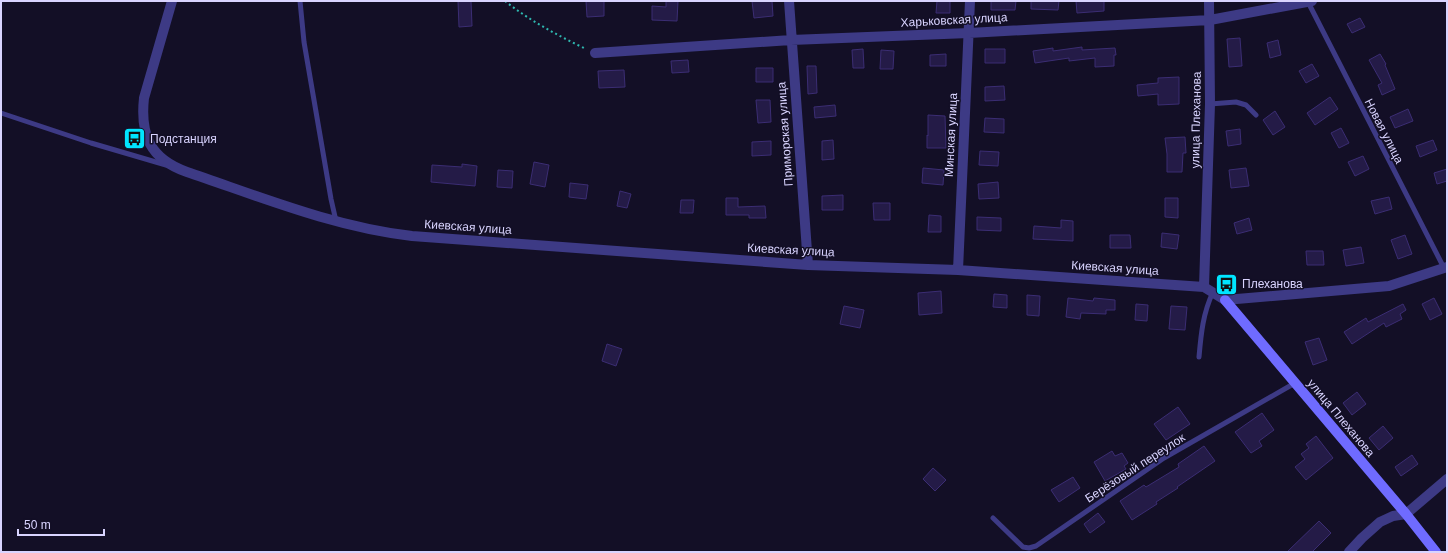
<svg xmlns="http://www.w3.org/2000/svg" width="1448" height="553" font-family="Helvetica,sans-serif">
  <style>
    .building { fill: #241b47; stroke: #3b2d73 }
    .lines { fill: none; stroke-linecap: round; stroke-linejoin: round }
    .path { stroke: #2fb8b0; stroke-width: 2; stroke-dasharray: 2 3; stroke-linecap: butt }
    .lane { stroke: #3d3a85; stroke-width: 5 }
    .street { stroke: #3d3a85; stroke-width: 10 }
    .secondary { stroke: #6f6bff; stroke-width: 10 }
    .labels { text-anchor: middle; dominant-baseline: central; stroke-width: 3; stroke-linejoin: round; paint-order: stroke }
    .street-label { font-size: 12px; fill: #d9d4ff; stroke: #130f26 }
    .poi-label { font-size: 12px; fill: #d9d4ff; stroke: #130f26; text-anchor: start }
  </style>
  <rect width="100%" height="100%" fill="#130f26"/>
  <path class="building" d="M458 1H471L472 26 459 27Z
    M586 1H604V16L587 17Z
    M666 1H678L677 21 652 20V6L666 7Z
    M752 1H772L773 16 754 18Z
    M937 1H950V13H936Z
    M991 1H1016L1015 10H991Z
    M1031 1H1059L1058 10 1031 9Z
    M1076 1H1104V11L1077 13Z
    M1360 18 1365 27 1352 33 1347 24Z
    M1240 38 1242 66 1229 67 1227 39Z
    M1278 40 1281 55 1270 58 1267 43Z
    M1082 47V50L1115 48 1116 55H1114V66L1095 67V58L1069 61V58L1035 63 1033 51 1053 48V51Z
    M863 49 864 68H853L852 50Z
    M985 49H1005V63H985Z
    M881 50 894 51 893 69H880Z
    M946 54V66H930V55Z
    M1380 54 1386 64 1385 65 1395 89 1382 95 1378 85 1382 83 1369 60Z
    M688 60 689 72 672 73 671 61Z
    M1312 64 1319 76 1306 83 1299 71Z
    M807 66H816L817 93 808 94Z
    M756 68H773V82H756Z
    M624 70 625 87 599 88 598 71Z
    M1179 77V104L1158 105V94L1138 96 1137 85 1158 83V78Z
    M1004 86 1005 100 985 101V87Z
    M1330 97 1338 109 1315 125 1307 113Z
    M756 100H770L771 122 758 123Z
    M835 105 836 116 815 118 814 107Z
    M1408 109 1413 121 1395 128 1390 117Z
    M1275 111 1285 127 1273 135 1263 120Z
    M928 115 945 116 946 148H927V135L928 136Z
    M985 118 1004 119V133L984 132Z
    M1341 128 1349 143 1339 148 1331 133Z
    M1240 129 1241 144 1228 146 1226 131Z
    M1185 137 1186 153H1183L1182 172H1167V154L1165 138Z
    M833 140 834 159 822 160V141Z
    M1433 140 1437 150 1420 157 1416 146Z
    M771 141V155L752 156V142Z
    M980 151 999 152 998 166 979 165Z
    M1363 156 1369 169 1355 176 1348 162Z
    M534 162 549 165 545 187 530 184Z
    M462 164 477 166 475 186 431 182 432 165 462 167Z
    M923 168 944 170 943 185 922 183Z
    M1246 168 1249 186 1231 188 1229 170Z
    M1447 169V181L1437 184 1434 173Z
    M498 170 513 171 512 188 497 187Z
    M998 182 999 198 979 199 978 184Z
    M570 183 588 185 586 199 569 197Z
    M620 191 631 194 627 208 617 206Z
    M843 195V210H822V196Z
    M1389 197 1392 209 1375 214 1371 201Z
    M726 198H738V207L765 206 766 218H749V215H726Z
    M1165 198H1178V218L1165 217Z
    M681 200H694L693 213H680Z
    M873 203H890V220H874Z
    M929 215 941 216V232H928Z
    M977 217 1001 218V231L977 230Z
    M1249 218 1252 230 1237 234 1234 223Z
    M1061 220 1073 221V241L1033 239 1034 226 1061 228Z
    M1162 233 1179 235 1177 249 1161 247Z
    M1110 235H1130L1131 248H1110Z
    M1405 235 1412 254 1398 259 1391 240Z
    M1361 247 1364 263 1346 266 1343 250Z
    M1306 251H1323L1324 265H1307Z
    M941 291 942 313 919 315 918 293Z
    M994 294 1007 295V308L993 307Z
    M1027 295 1040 296 1039 316 1027 315Z
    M1068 298 1093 301 1094 298 1115 300V310H1106V314L1081 313 1080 319 1066 317Z
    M1434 298 1442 314 1430 320 1422 304Z
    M1136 304 1148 305 1147 321 1135 320Z
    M1403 304 1406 310 1400 314 1402 319 1386 327 1384 323 1352 344 1344 332 1366 318 1368 322Z
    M844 306 864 310 860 328 840 324Z
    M1171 306 1187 307 1185 330 1169 329Z
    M1319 338 1327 360 1313 365 1305 342Z
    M607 344 622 349 616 366 602 361Z
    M1357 392 1366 404 1352 415 1343 403Z
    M1178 407 1190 424 1166 440 1154 424Z
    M1262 413 1274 430 1259 441 1262 446 1251 453 1235 432Z
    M1383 426 1393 438 1379 450 1369 438Z
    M1316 436 1333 458 1306 480 1295 467 1305 459 1301 454 1309 448 1306 444Z
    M1204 446 1215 461 1177 487 1178 488 1156 502 1157 504 1132 520 1120 501 1144 485 1146 487 1179 467 1178 464Z
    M1112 451 1115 456 1122 453 1128 463 1124 466 1126 469 1105 481 1094 462Z
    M1412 455 1418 464 1401 476 1395 467Z
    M933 468 946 480 935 491 923 479Z
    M1073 477 1080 488 1059 502 1051 490Z
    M1098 513 1105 522 1090 533 1084 524Z
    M1319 521 1331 533 1312 552H1287Z"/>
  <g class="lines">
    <path class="path" d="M505 1C530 21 557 35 586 49"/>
    <path class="lane" d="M300 1 304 42 331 199 336 221
      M1308 2 1444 268
      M1210 104 1236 102 1246 105 1256 115
      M1 113 91 143 166 165
      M1199 357C1201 334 1203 313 1213 292
      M993 518 1023 547 1029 548 1036 546 1164 458 1295 383"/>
    <path class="street" d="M172 1 144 98C140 135 150 159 187 172 261 197 334 227 412 236L808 265 958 270 1204 287 1225 300 1389 286 1447 267
      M789 1 808 265
      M595 53 791 40 969 33 1210 20 1312 1
      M958 270 970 1
      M1204 287 1210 104 1209 1
      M1349 552 1362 538 1380 522 1393 516 1406 514 1447 479"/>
    <path class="secondary" d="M1225 300 1406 514 1436 552"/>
  </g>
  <defs>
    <symbol id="bus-square" viewBox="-11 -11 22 22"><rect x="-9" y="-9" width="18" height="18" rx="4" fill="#00e5ff" stroke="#130f26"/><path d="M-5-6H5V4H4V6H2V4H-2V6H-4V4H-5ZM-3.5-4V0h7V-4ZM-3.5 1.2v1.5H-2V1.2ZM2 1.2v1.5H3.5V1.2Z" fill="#111"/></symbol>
  </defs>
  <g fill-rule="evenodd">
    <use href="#bus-square" x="122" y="126" width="25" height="25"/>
    <use href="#bus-square" x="1214" y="272" width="25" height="25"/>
  </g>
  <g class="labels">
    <g class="street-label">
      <text transform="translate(954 20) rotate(-3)">Харьковская улица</text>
      <text transform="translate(1196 120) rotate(-89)">улица Плеханова</text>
      <text transform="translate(1384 131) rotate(63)">Новая улица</text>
      <text transform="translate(785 134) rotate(-94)">Приморская улица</text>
      <text transform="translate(951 135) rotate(-87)">Минская улица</text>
      <text transform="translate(468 227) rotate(4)">Киевская улица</text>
      <text transform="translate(791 250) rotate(3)">Киевская улица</text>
      <text transform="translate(1115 268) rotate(4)">Киевская улица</text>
      <text transform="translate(1341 418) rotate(50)">улица Плеханова</text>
      <text transform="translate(1135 468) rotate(-33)">Берёзовый переулок</text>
    </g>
    <g class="poi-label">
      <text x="150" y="139">Подстанция</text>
      <text x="1242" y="284">Плеханова</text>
    </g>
  </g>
  <rect width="1448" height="553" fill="none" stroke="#d9d4ff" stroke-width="4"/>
  <path d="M18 529v6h86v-6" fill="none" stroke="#d9d4ff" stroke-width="2"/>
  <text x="24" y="529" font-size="12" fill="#d9d4ff" stroke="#130f26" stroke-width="3" paint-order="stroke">50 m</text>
</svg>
